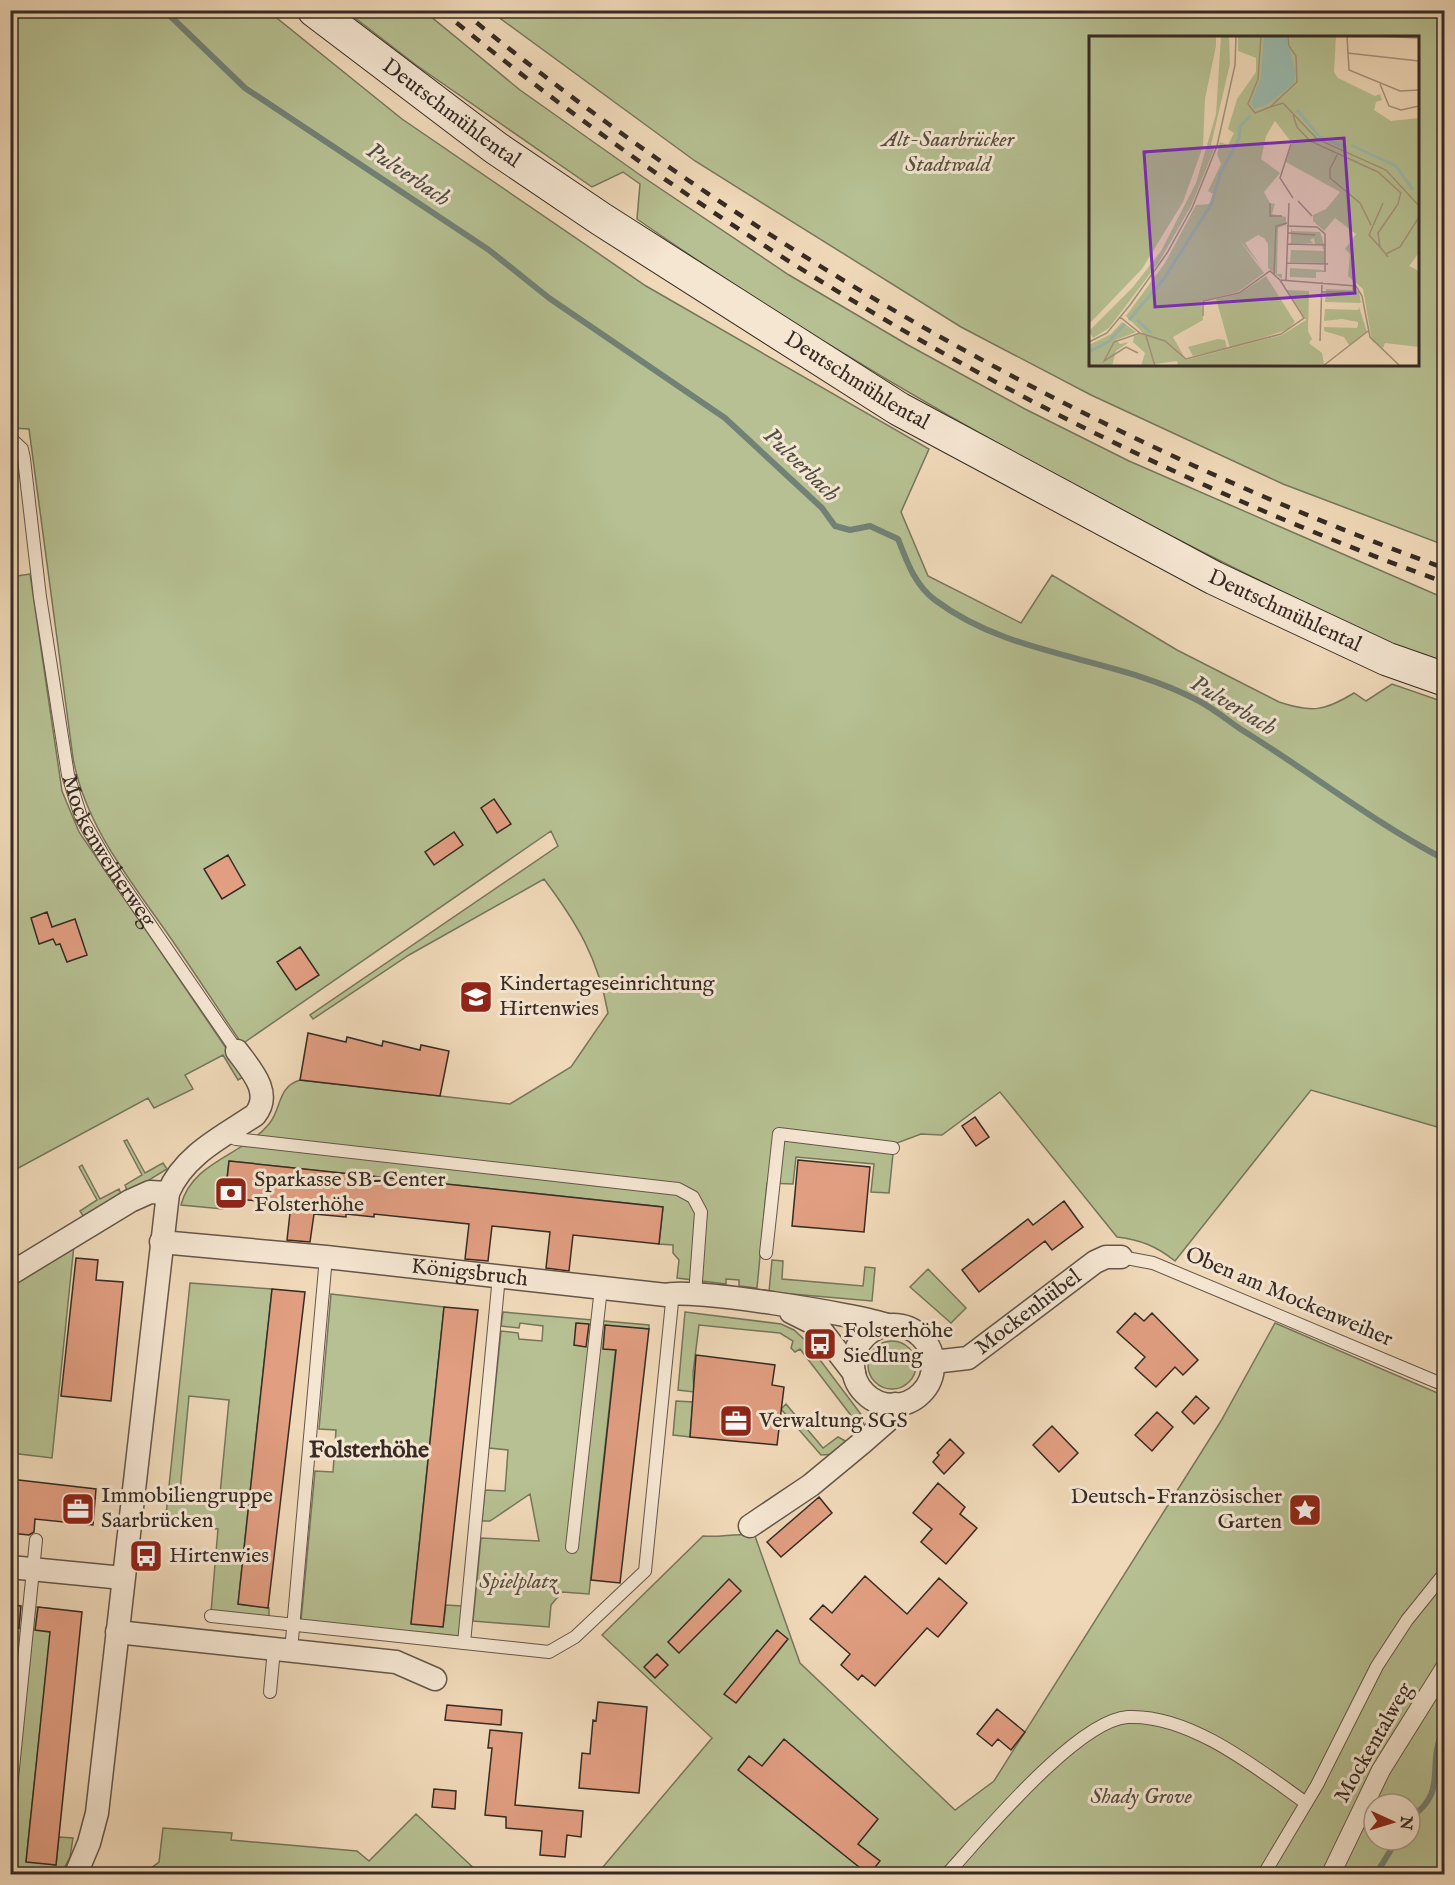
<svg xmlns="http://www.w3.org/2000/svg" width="1455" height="1885" font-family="'IM FELL English',serif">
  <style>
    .green { fill: #b6c092; stroke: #76765b; stroke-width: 1.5; fill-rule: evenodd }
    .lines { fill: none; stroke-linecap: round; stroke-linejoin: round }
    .stream { stroke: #728176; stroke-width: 6 }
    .building { fill: #e19e81; stroke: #362b24; stroke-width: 1.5 }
    .service-casing { stroke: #645649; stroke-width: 14 }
    .pedestrian-casing { stroke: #645649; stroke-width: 20 }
    .minor-casing { stroke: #645649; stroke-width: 25 }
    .secondary-casing { stroke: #362b24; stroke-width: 35 }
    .service { stroke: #f5e6d2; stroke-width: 12 }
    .pedestrian { stroke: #f5e6d2; stroke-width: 18 }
    .minor { stroke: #f5e6d2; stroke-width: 22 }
    .secondary { stroke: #f5e6d2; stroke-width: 33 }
    .rail { stroke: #362b24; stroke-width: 4.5; stroke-dasharray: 10 10; stroke-linecap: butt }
    .labels { text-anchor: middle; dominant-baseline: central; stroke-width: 6; stroke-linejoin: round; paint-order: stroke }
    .street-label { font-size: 22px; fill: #362b24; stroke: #f5e6d2 }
    .park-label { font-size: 22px; font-style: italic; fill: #565040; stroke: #f5e6d2 }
    .poi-label { font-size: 22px; fill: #362b24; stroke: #f5e6d2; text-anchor: start }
    .water-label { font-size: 24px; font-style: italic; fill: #4f4f46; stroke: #f5e6d2 }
    .neighbourhood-label { font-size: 24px; font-weight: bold; fill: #362b24; stroke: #f5e6d2 }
    .inset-river { fill: none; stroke: #9abaad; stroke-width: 3 }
    .inset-road { fill: none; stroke: #a6937d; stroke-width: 1.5 }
    .view { fill: #7b2cbf; fill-opacity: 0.15; stroke: #7b2cbf; stroke-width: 3 }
    .inset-edge { fill: none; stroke: #362b24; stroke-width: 3 }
  </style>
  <rect width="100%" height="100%" fill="#f0d9b9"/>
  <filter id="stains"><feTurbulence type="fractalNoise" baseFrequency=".00333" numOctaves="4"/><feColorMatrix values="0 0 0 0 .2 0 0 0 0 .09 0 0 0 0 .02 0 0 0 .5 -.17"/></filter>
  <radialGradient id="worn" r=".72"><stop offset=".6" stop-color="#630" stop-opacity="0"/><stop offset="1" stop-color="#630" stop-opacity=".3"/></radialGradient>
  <path class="green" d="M10 11H268L402 119 646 286 929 449 901 512 928 576 1021 623 1052 575 1177 650 1279 702C1312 713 1325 711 1354 693L1366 701 1392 684 1444 702V1129L1311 1090 1175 1261C1156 1246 1141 1240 1117 1237L1000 1092 942 1135 921 1134 894 1144 889 1193 871 1192 874 1164 796 1157 793 1184 767 1183 757 1288 739 1286V1280L726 1279V1284L677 1278 679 1260 673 1253V1245L659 1244 663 1207 229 1161 223 1209 181 1205C192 1161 244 1155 269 1124 282 1108 277 1087 300 1080L510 1104 571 1067 608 1013C598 958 577 923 544 879L409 955 313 1019 310 1015 558 846 551 831 242 1044C216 1006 191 967 165 930 127 876 85 824 73 758L29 429 11 428Z
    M346 11H424L520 90 643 177 789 275 908 345 1025 409 1129 461 1444 598V664L1422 658C1150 532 884 391 637 219L640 184 623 172 592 187 416 65Z
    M490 11H1444V545L1283 484 1091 395 961 327 695 161ZM1090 38H1418V364H1090Z
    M30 574 62 791 79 832 245 1076 238 1080 223 1055 185 1075 193 1089 154 1108 148 1098 11 1172 10 577Z
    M127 1140 145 1173 163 1163 167 1169 128 1193 125 1185 142 1175 124 1141Z
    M82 1165 100 1199 119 1189 122 1196 85 1219 80 1211 97 1200 79 1167Z
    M74 1245 52 1458 11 1453 10 1285Z
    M772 1260 783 1261 782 1279 863 1286 865 1267 875 1268 872 1301 769 1292Z
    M928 1269 966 1308 951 1323 910 1287Z
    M190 1283 272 1289 238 1604 269 1608V1618L211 1612 218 1529 165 1525ZM189 1396 229 1400 220 1494 180 1491Z
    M331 1294 444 1307 411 1623 443 1627 446 1605 462 1606 459 1636 301 1621 315 1471 333 1472 336 1430 319 1429Z
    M503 1312 649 1325V1329L618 1327 589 1594 562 1592 551 1605 549 1627 473 1621 481 1538 539 1541 530 1494 490 1521H482L485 1490 505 1491 508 1450 489 1448 501 1331 518 1333 519 1339 542 1341 543 1326 520 1323 519 1328 501 1326Z
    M685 1312 781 1324 794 1330 805 1340 863 1417 864 1429 859 1434 850 1427 856 1422 800 1349 795 1352 791 1348 793 1341 780 1333 699 1325 693 1373 694 1392 678 1390Z
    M1275 1323 1442 1395 1444 1394V1874H597L712 1738 602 1635 703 1536C722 1538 737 1532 755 1536L800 1663 955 1810 994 1781 1221 1421ZM1374 1804H1410V1840H1374Z
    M868 1365a24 24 0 1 1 48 0a24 24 0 1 1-48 0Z
    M676 1401 693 1402 690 1437 673 1435Z
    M786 1404 823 1448 838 1437 849 1443 838 1454 821 1455 781 1409Z
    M34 1607 53 1609 26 1861 56 1865 59 1837 73 1838 70 1857 61 1874H11L10 1692 15 1689 11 1688V1627L22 1629Z
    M416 1814 480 1874H143L159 1862 163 1828 232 1833 231 1840 357 1851 369 1861Z"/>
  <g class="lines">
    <path class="stream" d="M164 10 245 88 489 250 549 298 725 418 822 508 835 526 850 530 870 526 898 539C907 562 915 585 935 600 1012 658 1114 656 1197 700 1213 708 1227 720 1242 730 1310 772 1373 822 1444 859
      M1410 1818C1450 1791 1425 1765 1444 1729
      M1376 1874 1397 1840"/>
  </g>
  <path class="building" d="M494 799 511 824 497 833 481 808Z
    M454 832 463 845 434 865 425 852Z
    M228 855 245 885 222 899 204 869Z
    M47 912 52 927 75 919 87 955 67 962 60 944 56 945 53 939 39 944 31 918Z
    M300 947 319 975 296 990 277 962Z
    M308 1033 346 1042 347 1037 382 1046 383 1041 420 1050 421 1045 449 1051 440 1096 300 1080Z
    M975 1117 989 1137 976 1146 962 1126Z
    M798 1160 870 1167 864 1232 792 1226Z
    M229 1161 663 1207 659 1244 573 1235 569 1271 546 1268 550 1232 492 1226 488 1261 465 1259 469 1224 374 1214V1217L346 1214V1217L314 1214 310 1242 287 1240 291 1204 225 1198Z
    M1064 1201 1083 1227 1052 1250 1045 1241 979 1292 962 1270 1028 1219 1033 1225Z
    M76 1258 98 1260 96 1280 123 1282 111 1401 61 1396Z
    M272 1289 305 1292 268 1608 238 1604Z
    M444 1307 478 1310 443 1627 411 1624Z
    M1135 1313 1144 1321 1152 1313 1198 1360 1183 1375 1175 1367 1156 1387 1135 1368 1145 1357 1117 1332Z
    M576 1323 589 1324 586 1347 574 1345Z
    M605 1325 649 1329 620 1583 591 1580 616 1350 603 1349Z
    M696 1355 775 1365 772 1385 784 1387 777 1445 690 1437Z
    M1196 1396 1209 1408 1194 1424 1182 1412Z
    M1157 1412 1173 1427 1152 1451 1135 1435Z
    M1052 1426 1078 1453 1059 1472 1033 1445Z
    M950 1439 964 1453 944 1474 933 1462 939 1455 937 1453Z
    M10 1479 96 1489 93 1525 35 1519 34 1532 29 1535 10 1533Z
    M938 1483 965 1507 960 1514 977 1528 946 1564 921 1542 932 1529 913 1513Z
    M819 1497 832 1513 781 1557 767 1542Z
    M865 1576 907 1614 939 1578 967 1603 938 1637 927 1628 875 1686 862 1675 858 1680 841 1665 850 1654 810 1619 823 1605 832 1613Z
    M729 1579 741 1591 679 1653 668 1642Z
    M12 1605 21 1606 19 1628 10 1627Z
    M38 1607 82 1612 56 1865 26 1862 50 1632 35 1630Z
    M777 1630 788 1639 736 1703 724 1694Z
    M657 1654 668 1665 655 1678 644 1667Z
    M598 1702 647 1707 639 1793 579 1788 582 1753 590 1754 593 1720 596 1721Z
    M447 1705 502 1710 501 1725 445 1720Z
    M997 1709 1025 1732 1011 1750 998 1739 992 1746 977 1734Z
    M490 1730 522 1733 515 1805 583 1811 581 1837 567 1835 565 1857 540 1855 542 1831 506 1828V1817L485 1815 492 1748H488Z
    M784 1739 878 1819 858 1844 880 1861 869 1875 738 1770 749 1756 762 1766Z
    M434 1789 456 1791 455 1809 432 1807Z"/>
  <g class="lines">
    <defs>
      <g id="service">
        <path id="s1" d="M10 438 22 449 24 459 40 597 68 775 81 817 109 865 237 1051"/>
        <path d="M225 1135 236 1139 678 1189 693 1197 701 1212 695 1295"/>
        <path d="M766 1253 779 1134 893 1148"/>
        <path d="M1121 1257 1153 1263 1437 1382"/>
        <path d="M572 1547 601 1288"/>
        <path d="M211 1616 549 1652 575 1637 645 1571 673 1292"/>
        <path d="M464 1643 499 1276"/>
        <path d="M291 1651 326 1257"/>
        <path d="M270 1692 274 1649"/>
        <path d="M10 1798 36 1540"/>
        <path d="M947 1874C982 1836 1077 1720 1128 1717 1190 1714 1258 1769 1306 1803"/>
        <path d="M1264 1874 1317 1785 1377 1666 1407 1620 1444 1574"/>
      </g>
      <path id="pedestrian" d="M1331 1874 1381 1770 1444 1669"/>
      <g id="minor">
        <path id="s2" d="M161 1242 326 1257 666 1295C686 1287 861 1315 887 1325"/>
        <path d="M10 1274 130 1201 150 1192 168 1193"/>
        <path d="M791 1312 817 1325 854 1373"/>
        <circle cx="893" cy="1365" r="40"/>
        <path id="s3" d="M933 1362 968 1358 1095 1262 1106 1257H1121"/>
        <path d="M750 1526 811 1485 863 1442 887 1421 895 1404"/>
        <path d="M10 1567 123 1578"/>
        <path d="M117 1632 396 1662 435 1679"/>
        <path d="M76 1874 89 1843 97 1813 168 1193C184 1155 222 1137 255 1115 273 1093 251 1070 237 1051"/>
      </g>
      <g id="secondary">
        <path id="s4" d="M314 10 496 148 601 219 899 409 1214 578 1387 659 1444 679"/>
      </g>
    </defs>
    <use href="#service" class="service-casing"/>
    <use href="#pedestrian" class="pedestrian-casing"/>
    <use href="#minor" class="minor-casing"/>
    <use href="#secondary" class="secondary-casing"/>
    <use href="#service" class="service"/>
    <use href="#pedestrian" class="pedestrian"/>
    <use href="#minor" class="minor"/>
    <use href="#secondary" class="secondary"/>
    <path class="rail" d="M441 10C739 255 1082 452 1444 582
      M461 10C754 250 1089 439 1444 568"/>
  </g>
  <defs>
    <symbol id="school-square" viewBox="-11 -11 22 22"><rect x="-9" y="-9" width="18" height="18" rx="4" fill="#8f2418" stroke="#f5e6d2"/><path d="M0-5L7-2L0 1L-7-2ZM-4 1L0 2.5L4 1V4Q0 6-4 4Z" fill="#fff"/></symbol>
    <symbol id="bank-square" viewBox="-11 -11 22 22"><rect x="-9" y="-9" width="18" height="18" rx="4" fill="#8f2418" stroke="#f5e6d2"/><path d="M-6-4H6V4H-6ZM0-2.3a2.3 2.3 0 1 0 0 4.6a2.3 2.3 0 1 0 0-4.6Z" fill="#fff"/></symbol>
    <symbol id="bus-square" viewBox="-11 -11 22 22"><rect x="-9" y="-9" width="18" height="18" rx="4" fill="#8f2418" stroke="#f5e6d2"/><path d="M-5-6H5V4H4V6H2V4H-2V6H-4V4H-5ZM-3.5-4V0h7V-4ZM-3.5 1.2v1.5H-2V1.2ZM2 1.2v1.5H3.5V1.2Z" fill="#fff"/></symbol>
    <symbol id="office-square" viewBox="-11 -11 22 22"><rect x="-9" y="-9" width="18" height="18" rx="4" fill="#8f2418" stroke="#f5e6d2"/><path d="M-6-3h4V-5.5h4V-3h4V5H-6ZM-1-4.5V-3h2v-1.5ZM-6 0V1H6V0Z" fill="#fff"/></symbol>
    <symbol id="sight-square" viewBox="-11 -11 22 22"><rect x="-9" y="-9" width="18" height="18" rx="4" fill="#8f2418" stroke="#f5e6d2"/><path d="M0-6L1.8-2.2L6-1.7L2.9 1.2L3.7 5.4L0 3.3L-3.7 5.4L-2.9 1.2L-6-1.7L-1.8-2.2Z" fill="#fff"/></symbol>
  </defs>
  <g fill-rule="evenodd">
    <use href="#school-square" x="457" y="978" width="38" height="38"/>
    <use href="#bank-square" x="212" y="1174" width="38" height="38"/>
    <use href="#bus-square" x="801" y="1325" width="38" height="38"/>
    <use href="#office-square" x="717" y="1402" width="38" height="38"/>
    <use href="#office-square" x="59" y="1490" width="38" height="38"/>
    <use href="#sight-square" x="1286" y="1491" width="38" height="38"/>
    <use href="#bus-square" x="127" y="1537" width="38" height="38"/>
  </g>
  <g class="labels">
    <g class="street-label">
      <text stroke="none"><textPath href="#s4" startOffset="172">Deutschmühlental</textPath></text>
      <text stroke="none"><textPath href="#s4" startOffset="658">Deutschmühlental</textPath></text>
      <text stroke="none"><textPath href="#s4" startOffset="1144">Deutschmühlental</textPath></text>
      <text stroke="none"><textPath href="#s1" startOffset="432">Mockenweiherweg</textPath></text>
      <text stroke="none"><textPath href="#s2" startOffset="310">Königsbruch</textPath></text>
      <text transform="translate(1289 1297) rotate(23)">Oben am Mockenweiher</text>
      <text stroke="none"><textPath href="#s3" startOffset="111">Mockenhübel</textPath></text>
      <text transform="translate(1374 1743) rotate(-60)">Mockentalweg</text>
    </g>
    <g class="park-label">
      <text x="948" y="140">Alt-Saarbrücker<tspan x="948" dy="25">Stadtwald</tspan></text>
      <text x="518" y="1582">Spielplatz</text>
      <text x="1141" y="1797">Shady Grove</text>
    </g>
    <g class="poi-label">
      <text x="499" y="984">Kindertageseinrichtung<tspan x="499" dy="25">Hirtenwies</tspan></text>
      <text x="254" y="1180">Sparkasse SB-Center<tspan x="254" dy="25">Folsterhöhe</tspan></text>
      <text x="843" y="1331">Folsterhöhe<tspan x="843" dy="25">Siedlung</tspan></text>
      <text x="759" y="1421">Verwaltung SGS</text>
      <text x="101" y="1496">Immobiliengruppe<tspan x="101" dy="25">Saarbrücken</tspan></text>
      <text x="1282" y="1497" text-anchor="end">Deutsch-Französischer<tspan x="1282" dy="25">Garten</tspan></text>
      <text x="169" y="1556">Hirtenwies</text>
    </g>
    <g class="water-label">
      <text transform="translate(408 175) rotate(34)">Pulverbach</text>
      <text transform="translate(801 465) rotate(44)">Pulverbach</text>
      <text transform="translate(1233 706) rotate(31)">Pulverbach</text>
    </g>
    <g class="neighbourhood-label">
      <text x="369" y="1450">Folsterhöhe</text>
    </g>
  </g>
  <g transform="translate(1089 36)">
    <rect width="330" height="330" fill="#f0d9b9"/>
    <path d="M0 0H127V10L116 63 114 110 94 166 53 233 0 288ZM132 0H140L141 28 122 109 126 111 102 170 70 226 20 292 4 302 0 295 44 251 72 215 107 147 127 78ZM149 0H247L245 36 249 42 286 60 291 58 293 64 287 66 285 74 302 85 330 82V217L320 230 330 235V311L296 307 294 312 283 305 274 253 259 240 261 218 256 213 267 198 246 182 235 195 224 185V179L237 173 251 156 197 126 203 107 186 85 177 100 172 123 191 137 175 156 181 167 186 168 183 178 197 181V189L189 192 188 238H193V243L179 232V208L175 202 169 199 156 207 172 230 151 205 175 237 149 256 112 265 114 284 84 301 97 324 193 299 217 284 198 254 220 255 219 295 223 303 220 307 233 317 235 328 89 330 88 325 52 330 56 317 44 306 45 300 54 297 37 280 76 227 107 169 120 168 124 158 119 155 132 128 128 118 131 106 139 109 145 97 139 93 148 63 167 36V22L149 15ZM202 192 203 195 231 196 235 209 226 208 225 202 221 204 224 207 202 208ZM233 210H236V227L201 226 202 214 235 215ZM201 232 234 234 236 236H227V242L201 241ZM177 240 206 286 198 294 141 312 127 263 150 258ZM263 250 270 256 272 267 236 266 237 253 263 254ZM270 271 278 296 260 309 255 301 235 295V291L268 292 269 289V286L253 283 235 285 236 273 269 274ZM33 286 47 296 27 304 31 308 40 306 27 315 23 330H0V309L22 298ZM129 303 136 304 138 313 104 320 99 311Z" fill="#b6c092"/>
    <path d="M175 0H197L207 37 205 47 179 68 165 73 162 67 172 41Z" fill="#9abaad"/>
    <path class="inset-river" d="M208 74 231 101 258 112M262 109 307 130 324 154M40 284 74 244 123 167 131 138 150 103 151 91 162 79M48 284 62 297M0 316 19 306 36 288"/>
    <path class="inset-road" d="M172 0 169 43 159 68 166 77 181 71 208 46 207 20 200 10 199 0M258 0 260 34 311 55 330 54M285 0 330 2M258 17 330 25M291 48 300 70 312 74 330 70M181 71 194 67 228 103 297 134 330 170M204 79 208 91 221 105 289 136 312 157M202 108 191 142 204 162M248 119 241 133V142L271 167 282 189M209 165 223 180M181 167V180H193M198 190 228 191 236 198V236M198 197 226 199M198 208 237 209M291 211 280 199 294 167M297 218 311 211 330 181M299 221 291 211 289 197 309 168 312 156M197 227 239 228M185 238 187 190 198 187M191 244 267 250 273 260 281 301 311 330M197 245 200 167M232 256H262M31 281 51 297 76 305 97 323 192 298 215 282 191 244 181 235 150 257 114 265V280M57 300 66 330M231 305 233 246M0 306 18 297 41 269 78 217 103 172 128 110 146 29 147 0M49 317 37 311 15 325 25 306 51 297M234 330 279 295"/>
    <path class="view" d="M255 102 266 257 66 271 55 116Z"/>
    <rect width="330" height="330" class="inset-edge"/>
  </g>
  <rect width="1455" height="1885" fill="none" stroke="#f0d9b9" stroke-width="36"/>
  <rect x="12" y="12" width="1431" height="1861" fill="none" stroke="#362b24" stroke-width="3"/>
  <rect x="18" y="18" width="1419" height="1849" fill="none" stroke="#362b24" stroke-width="1.5"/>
  <g transform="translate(1392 1822) rotate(94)"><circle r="28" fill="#f5e6d2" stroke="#a99b8c" stroke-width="1.5"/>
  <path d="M0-4.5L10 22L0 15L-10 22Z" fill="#8f2418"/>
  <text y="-9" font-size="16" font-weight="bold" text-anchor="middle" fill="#362b24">N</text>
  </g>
  <rect width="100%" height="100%" filter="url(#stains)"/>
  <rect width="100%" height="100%" fill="url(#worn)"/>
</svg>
